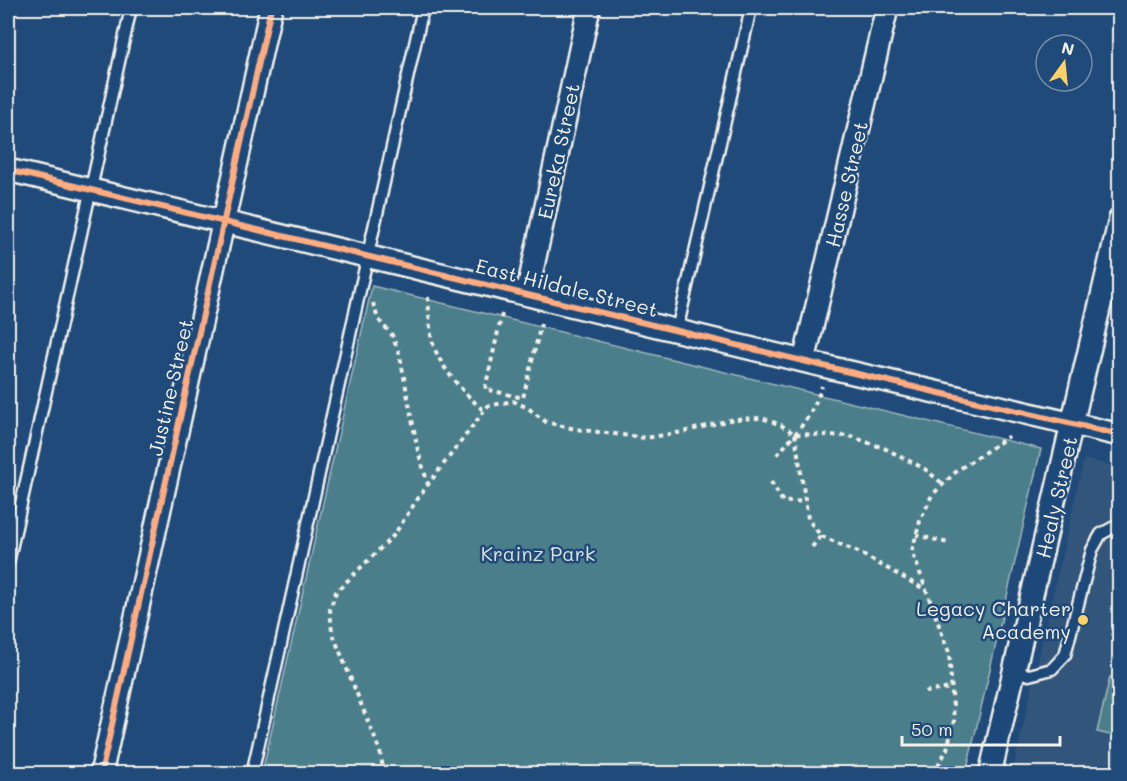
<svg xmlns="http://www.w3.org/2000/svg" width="1127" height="781" font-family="Mali,sans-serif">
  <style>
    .built { fill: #31557b }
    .green { fill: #4c7e8b; stroke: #a0b8ba; stroke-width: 1.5 }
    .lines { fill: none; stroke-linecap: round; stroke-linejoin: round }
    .service-casing { stroke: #f4f1e8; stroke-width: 15 }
    .minor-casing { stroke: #f4f1e8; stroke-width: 26 }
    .path { stroke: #f4f1e8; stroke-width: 4; stroke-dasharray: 4.5 4.5; stroke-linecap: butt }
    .service { stroke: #1f4a7a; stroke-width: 10 }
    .minor { stroke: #1f4a7a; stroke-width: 21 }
    .cycleway-casing { stroke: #1f4a7a; stroke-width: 10 }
    .cycleway { stroke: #ffac80; stroke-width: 6 }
    .poi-dot { fill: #ffd166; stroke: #1f4a7a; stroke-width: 2 }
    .labels { text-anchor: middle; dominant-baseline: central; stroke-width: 5; stroke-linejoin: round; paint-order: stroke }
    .street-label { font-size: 20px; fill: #f4f1e8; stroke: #1f4a7a }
    .park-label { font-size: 20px; fill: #dbe0da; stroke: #1f4a7a }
    .poi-label { font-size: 20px; fill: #f4f1e8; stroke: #1f4a7a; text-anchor: end }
  </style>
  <rect width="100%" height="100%" fill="#1f4a7a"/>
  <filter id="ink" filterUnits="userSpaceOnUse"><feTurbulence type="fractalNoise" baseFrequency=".0167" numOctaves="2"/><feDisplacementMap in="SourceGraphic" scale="12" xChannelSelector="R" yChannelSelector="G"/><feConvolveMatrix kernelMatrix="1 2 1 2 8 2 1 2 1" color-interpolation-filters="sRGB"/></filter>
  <g filter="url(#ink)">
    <path class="built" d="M1084 459 1119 467V773L1012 774Z"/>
    <path class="green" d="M372 286 1041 449 966 773H262Z
      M1110 677 1119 679V737L1097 732Z"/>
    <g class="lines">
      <defs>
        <path id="service" d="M677 330 751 8
          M8 563 131 8
          M1015 671 1029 675 1052 669 1065 655 1092 550 1101 534 1116 526 1120 527
          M252 774 423 8"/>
        <path id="minor" d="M8 170 832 368 1120 435
          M527 294 589 8
          M804 361 887 8
          M101 774 271 8
          M990 774 1120 219"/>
      </defs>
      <use href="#service" class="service-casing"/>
      <use href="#minor" class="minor-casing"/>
      <path class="path" d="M428 297C429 309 429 322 431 335 435 363 463 392 484 411
        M373 303 378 319 392 335 400 356 418 451 428 484
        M502 314 485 389 523 398 541 324
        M795 434 808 519 821 536 856 551 924 589
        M777 455C799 429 811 419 822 386
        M771 482 783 502 805 501
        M916 535 948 543
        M812 547 821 536
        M925 692 951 688
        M384 774 380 751 332 632 330 609 336 592 394 535 420 495 488 406 513 401 528 408 546 422 575 429 646 438 683 432 734 419 762 418 781 425 795 434 850 436 886 449 925 469 943 484
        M934 774 947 749 954 721 949 653 912 551 920 521 932 495 958 470 1009 436"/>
      <use href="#service" class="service"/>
      <use href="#minor" class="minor"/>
      <defs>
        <path id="cycleway" d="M8 170 832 368 1120 435
          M101 774 271 8"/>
      </defs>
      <use href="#cycleway" class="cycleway-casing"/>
      <use href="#cycleway" class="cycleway"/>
    </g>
  </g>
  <circle class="poi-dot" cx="1083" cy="620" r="6"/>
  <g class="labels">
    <g class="street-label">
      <text transform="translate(558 151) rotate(-78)">Eureka Street</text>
      <text transform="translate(846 184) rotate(-77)">Hasse Street</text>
      <text transform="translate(567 287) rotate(14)">East Hildale Street</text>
      <text transform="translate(170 387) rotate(-77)">Justine Street</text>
      <text transform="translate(1056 497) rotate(-77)">Healy Street</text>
    </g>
    <g class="park-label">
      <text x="538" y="553">Krainz Park</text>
    </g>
    <g class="poi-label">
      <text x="1071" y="608">Legacy Charter<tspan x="1071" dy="23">Academy</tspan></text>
    </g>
  </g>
  <rect width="1127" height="781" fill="none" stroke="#1f4a7a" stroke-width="30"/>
  <rect x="15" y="15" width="1097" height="751" fill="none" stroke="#f4f1e8" stroke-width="2" filter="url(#ink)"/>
  <g transform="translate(1064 63) rotate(15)"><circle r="28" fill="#1f4a7a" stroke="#748da6" stroke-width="1.5"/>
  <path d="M0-4.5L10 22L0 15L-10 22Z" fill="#ffd166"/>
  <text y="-9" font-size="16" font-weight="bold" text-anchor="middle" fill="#f4f1e8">N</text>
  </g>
  <path d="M902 736v9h158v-9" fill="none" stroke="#f4f1e8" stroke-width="3"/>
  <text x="911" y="736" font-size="18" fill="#f4f1e8" stroke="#1f4a7a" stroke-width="4.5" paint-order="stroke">50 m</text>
</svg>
